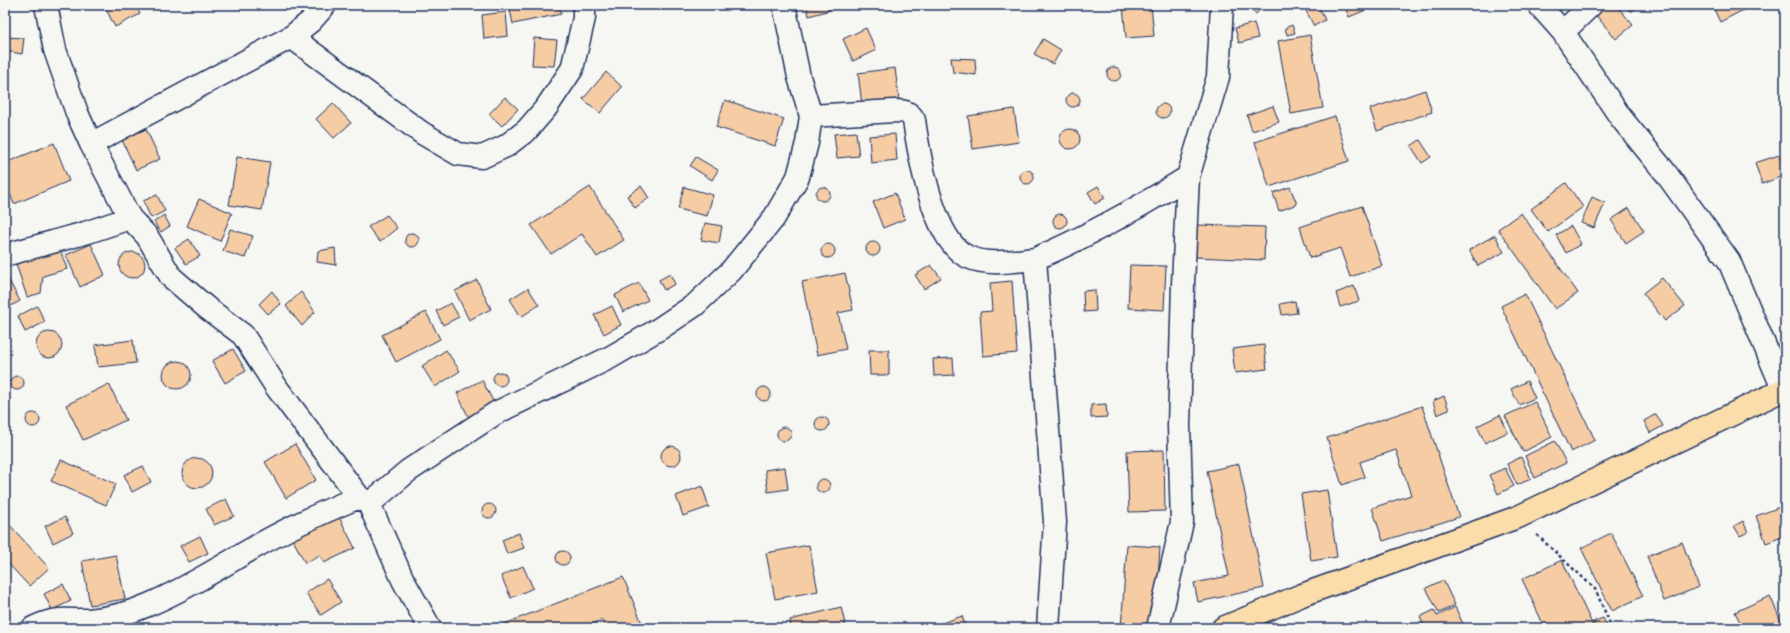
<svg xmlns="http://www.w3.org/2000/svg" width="1790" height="633" font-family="'Architects Daughter',sans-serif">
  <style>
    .building { fill: #f5cca4; stroke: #1b2f5e }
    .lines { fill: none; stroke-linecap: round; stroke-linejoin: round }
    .minor-casing { stroke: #1b2f5e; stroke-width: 25 }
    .major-casing { stroke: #1b2f5e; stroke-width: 25 }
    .path { stroke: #1b2f5e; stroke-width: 2.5; stroke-dasharray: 3 3; stroke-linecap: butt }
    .minor { stroke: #f6f6f2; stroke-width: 22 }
    .major { stroke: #faddab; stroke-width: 22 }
  </style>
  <rect width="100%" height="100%" fill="#f6f6f2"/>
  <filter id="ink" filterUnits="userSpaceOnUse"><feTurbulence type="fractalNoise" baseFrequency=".025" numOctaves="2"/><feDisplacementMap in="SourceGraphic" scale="8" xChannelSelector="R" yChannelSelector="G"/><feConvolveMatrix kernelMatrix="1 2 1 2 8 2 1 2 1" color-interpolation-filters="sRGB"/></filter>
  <g filter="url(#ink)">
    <path class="building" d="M104 5H135L140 14 115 27Z
      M509 5H559L561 14 513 24Z
      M806 5H829L830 10 809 16Z
      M1123 5H1151L1154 36 1126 38Z
      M1245 5H1264L1256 14Z
      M1318 5 1325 20 1314 26 1306 11Z
      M1344 5H1378L1349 17Z
      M1604 5H1616L1633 25 1616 39 1594 13Z
      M1624 5H1639L1631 12Z
      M1712 5H1753L1720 22Z
      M506 12 508 36 484 39 482 15Z
      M1254 23 1258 38 1239 43 1235 28Z
      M1292 25 1295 33 1287 35 1285 28Z
      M866 28 876 50 853 61 843 39Z
      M1310 35 1323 108 1291 114 1278 41Z
      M5 37 24 38 22 54 5 51Z
      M534 38 557 40 554 66 532 65Z
      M1043 39 1061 50 1053 64 1034 54Z
      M951 58 975 59 976 75 953 72Z
      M1107 74a7 7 0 1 1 14 0a7 7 0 1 1-14 0Z
      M895 68 900 108 863 112 858 73Z
      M606 72 622 87 600 113 583 99Z
      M1425 90 1432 112 1377 131 1370 109Z
      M1066 100a7 7 0 1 1 14 0a7 7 0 1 1-14 0Z
      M505 97 518 109 502 126 489 114Z
      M725 100 784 119 775 146 716 127Z
      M333 103 351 123 334 138 316 119Z
      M1156 111a7 7 0 1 1 14 0a7 7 0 1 1-14 0Z
      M1273 106 1279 122 1252 131 1247 115Z
      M1014 109 1019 142 973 149 968 116Z
      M1335 116 1349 161 1269 187 1255 142Z
      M146 129 160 159 136 170 122 140Z
      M1060 139a10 10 0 1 1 20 0a10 10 0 1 1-20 0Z
      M856 132 859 156 837 158 834 134Z
      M895 134 897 160 871 163 869 136Z
      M1420 140 1431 157 1422 163 1411 146Z
      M54 143 69 181 14 204 5 181V163Z
      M1779 155 1785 175 1762 184 1755 163Z
      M237 157 270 162 262 210 229 205Z
      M696 157 718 170 712 180 690 166Z
      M1020 177a7 7 0 1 1 14 0a7 7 0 1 1-14 0Z
      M1566 183 1583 207 1548 232 1531 209Z
      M641 186 649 198 635 208 627 196Z
      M1098 186 1105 198 1095 204 1088 192Z
      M816 194a7 7 0 1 1 14 0a7 7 0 1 1-14 0Z
      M590 187 624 240 597 257 582 234 551 254 531 225Z
      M684 187 713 195 707 216 678 209Z
      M1290 187 1297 204 1279 211 1273 193Z
      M895 193 905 219 883 228 873 202Z
      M157 195 165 211 151 218 143 201Z
      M1592 197 1605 203 1594 228 1581 223Z
      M199 199 232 213 220 241 187 226Z
      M1362 206 1382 266 1350 277 1340 248 1310 258 1300 227Z
      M1629 208 1644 231 1626 243 1611 220Z
      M1521 213 1578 293 1555 309 1498 229Z
      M1053 221a7 7 0 1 1 14 0a7 7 0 1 1-14 0Z
      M164 215 170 226 161 232 154 222Z
      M387 215 397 228 380 242 368 227Z
      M705 223 722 226 719 243 701 240Z
      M1197 225 1265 227 1264 260 1195 257Z
      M1571 226 1581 244 1566 253 1556 235Z
      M230 229 253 236 245 258 223 251Z
      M405 240a7 7 0 1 1 14 0a7 7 0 1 1-14 0Z
      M1495 235 1504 252 1478 266 1469 250Z
      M189 239 200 256 186 264 175 248Z
      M866 249a7 7 0 1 1 14 0a7 7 0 1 1-14 0Z
      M821 251a7 7 0 1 1 14 0a7 7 0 1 1-14 0Z
      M91 244 105 275 80 287 66 255Z
      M335 248 336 265 317 262 318 251Z
      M60 249 67 269 43 276 41 293 27 297 16 264Z
      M119 265a13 13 0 1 1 26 0a13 13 0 1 1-26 0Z
      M931 265 941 278 924 289 915 275Z
      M1130 265 1166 266 1164 310 1128 308Z
      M845 273 853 310 838 313 846 349 817 355 802 282Z
      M670 274 675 284 664 290 659 280Z
      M7 277 20 301 5 309V278Z
      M1662 278 1685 306 1665 321 1643 293Z
      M477 280 491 309 469 320 455 291Z
      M1012 281 1017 353 983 356 980 312 992 311 990 283Z
      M639 283 648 300 623 312 615 295Z
      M1354 286 1359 301 1340 307 1336 293Z
      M528 288 539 305 521 317 510 299Z
      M1095 290 1096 311 1084 312 1083 291Z
      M272 291 281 304 268 314 259 304Z
      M301 292 315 312 302 326 286 306Z
      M1525 294 1595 440 1571 452 1501 306Z
      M1295 301 1297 313 1282 315 1280 304Z
      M451 303 459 317 443 325 436 311Z
      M37 306 45 322 25 332 18 316Z
      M612 306 621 325 604 334 594 315Z
      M426 312 440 339 396 362 382 335Z
      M36 345a13 13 0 1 1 26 0a13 13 0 1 1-26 0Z
      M133 340 136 363 98 367 95 345Z
      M1264 345 1267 369 1235 373 1232 349Z
      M233 349 246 371 225 383 212 361Z
      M446 350 460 371 435 387 422 366Z
      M869 350H889V375H870Z
      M953 358 954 375 934 376 933 359Z
      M163 375a14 14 0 1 1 28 0a14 14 0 1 1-28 0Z
      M493 379a7 7 0 1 1 14 0a7 7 0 1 1-14 0Z
      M10 383a7 7 0 1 1 14 0a7 7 0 1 1-14 0Z
      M482 380 495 405 469 418 457 393Z
      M1527 381 1535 398 1519 405 1511 389Z
      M109 384 126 420 83 440 66 405Z
      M757 394a7 7 0 1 1 14 0a7 7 0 1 1-14 0Z
      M1444 396 1449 410 1437 415 1433 401Z
      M1535 402 1552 437 1523 452 1505 416Z
      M1106 404 1107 417 1091 418V405Z
      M1422 406 1459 517 1383 541 1372 508 1411 495 1396 450 1360 462 1365 477 1342 485 1327 438Z
      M26 420a7 7 0 1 1 14 0a7 7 0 1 1-14 0Z
      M1656 414 1663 426 1650 433 1644 421Z
      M1500 415 1508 432 1485 443 1477 426Z
      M815 424a7 7 0 1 1 14 0a7 7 0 1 1-14 0Z
      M777 434a7 7 0 1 1 14 0a7 7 0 1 1-14 0Z
      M1555 441 1566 463 1535 478 1525 456Z
      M295 444 316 480 286 498 265 462Z
      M661 456a10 10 0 1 1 20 0a10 10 0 1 1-20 0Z
      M1164 450 1165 511 1129 512 1127 451Z
      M1521 457 1531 479 1517 485 1507 464Z
      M182 473a15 15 0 1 1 30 0a15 15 0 1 1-30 0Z
      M61 460 116 484 106 505 51 481Z
      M1239 464 1264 588 1198 602 1194 583 1229 576 1207 471Z
      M143 466 151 482 132 492 124 475Z
      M785 467 788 489 768 492 765 470Z
      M1505 468 1514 486 1498 494 1489 475Z
      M816 486a7 7 0 1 1 14 0a7 7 0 1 1-14 0Z
      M702 486 709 507 683 516 676 496Z
      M1327 490 1337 557 1311 561 1301 494Z
      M226 499 234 516 214 525 206 509Z
      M482 511a7 7 0 1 1 14 0a7 7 0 1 1-14 0Z
      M1785 505V536L1766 543 1756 516Z
      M336 511 355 548 324 563 320 555 305 563 290 534Z
      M65 517 73 533 53 543 45 526Z
      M5 520 49 568 29 586 5 560Z
      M1743 521 1748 532 1740 536 1734 526Z
      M519 533 524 548 507 554 502 540Z
      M1611 533 1643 596 1612 611 1581 548Z
      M200 536 208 553 189 562 180 546Z
      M1682 542 1699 587 1664 601 1647 556Z
      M809 545 818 591 775 599 766 553Z
      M1127 545 1160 547 1155 628H1121Z
      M556 558a7 7 0 1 1 14 0a7 7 0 1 1-14 0Z
      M116 555 125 599 90 605 82 561Z
      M1562 560 1594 628H1545L1522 579Z
      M523 566 533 588 511 598 501 576Z
      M623 577 644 628H606L602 620 581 628H494Z
      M327 579 341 602 321 615 306 593Z
      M1443 580 1455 605 1439 613 1426 588Z
      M63 584 71 601 52 610 44 594Z
      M1770 596 1784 628H1743L1735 612Z
      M841 607 846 628H791L790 620Z
      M1455 607 1465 628H1425L1420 617 1434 610 1437 616Z
      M962 616 966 628H928Z
      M1603 618 1608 628H1596L1593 622Z
      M97 625 153 626V628H97Z"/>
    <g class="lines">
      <defs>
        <path id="minor" d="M46 5 55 50 77 113 91 144 130 218 147 236 171 277 207 308 243 335 277 388 359 497 369 504 403 580 430 628
          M1539 5 1563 32 1621 118 1665 172 1729 261 1783 389
          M1563 32 1591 5
          M291 37 422 133 458 154 482 157 506 146 527 130 546 108 572 69 584 18V5
          M811 116 894 111C903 111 909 111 914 120 919 155 933 241 968 257 988 266 1014 261 1035 259
          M91 144 291 37 311 21 325 5
          M5 255 85 233 130 218
          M369 504 408 471 496 413 611 357 659 329 695 305 731 271 774 218 798 177 807 143 811 116 799 77 784 5
          M33 628C57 616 65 621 89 620 109 618 130 613 148 605 186 589 220 567 255 547 288 528 323 512 359 497
          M1048 628 1055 522 1035 259C1089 236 1138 208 1188 177
          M1158 628 1182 522 1179 426 1183 284 1188 177 1218 77 1222 5"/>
        <path id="major" d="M1223 628 1302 595 1518 517 1785 389"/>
      </defs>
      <use href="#minor" class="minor-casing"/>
      <use href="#major" class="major-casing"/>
      <path class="path" d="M1537 535 1595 589 1612 628"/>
      <use href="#minor" class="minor"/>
      <use href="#major" class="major"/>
    </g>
  </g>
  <rect width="1790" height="633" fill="none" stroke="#f6f6f2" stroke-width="20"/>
  <rect x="10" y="10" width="1770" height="613" fill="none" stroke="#1b2f5e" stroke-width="1.5" filter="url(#ink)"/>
</svg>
